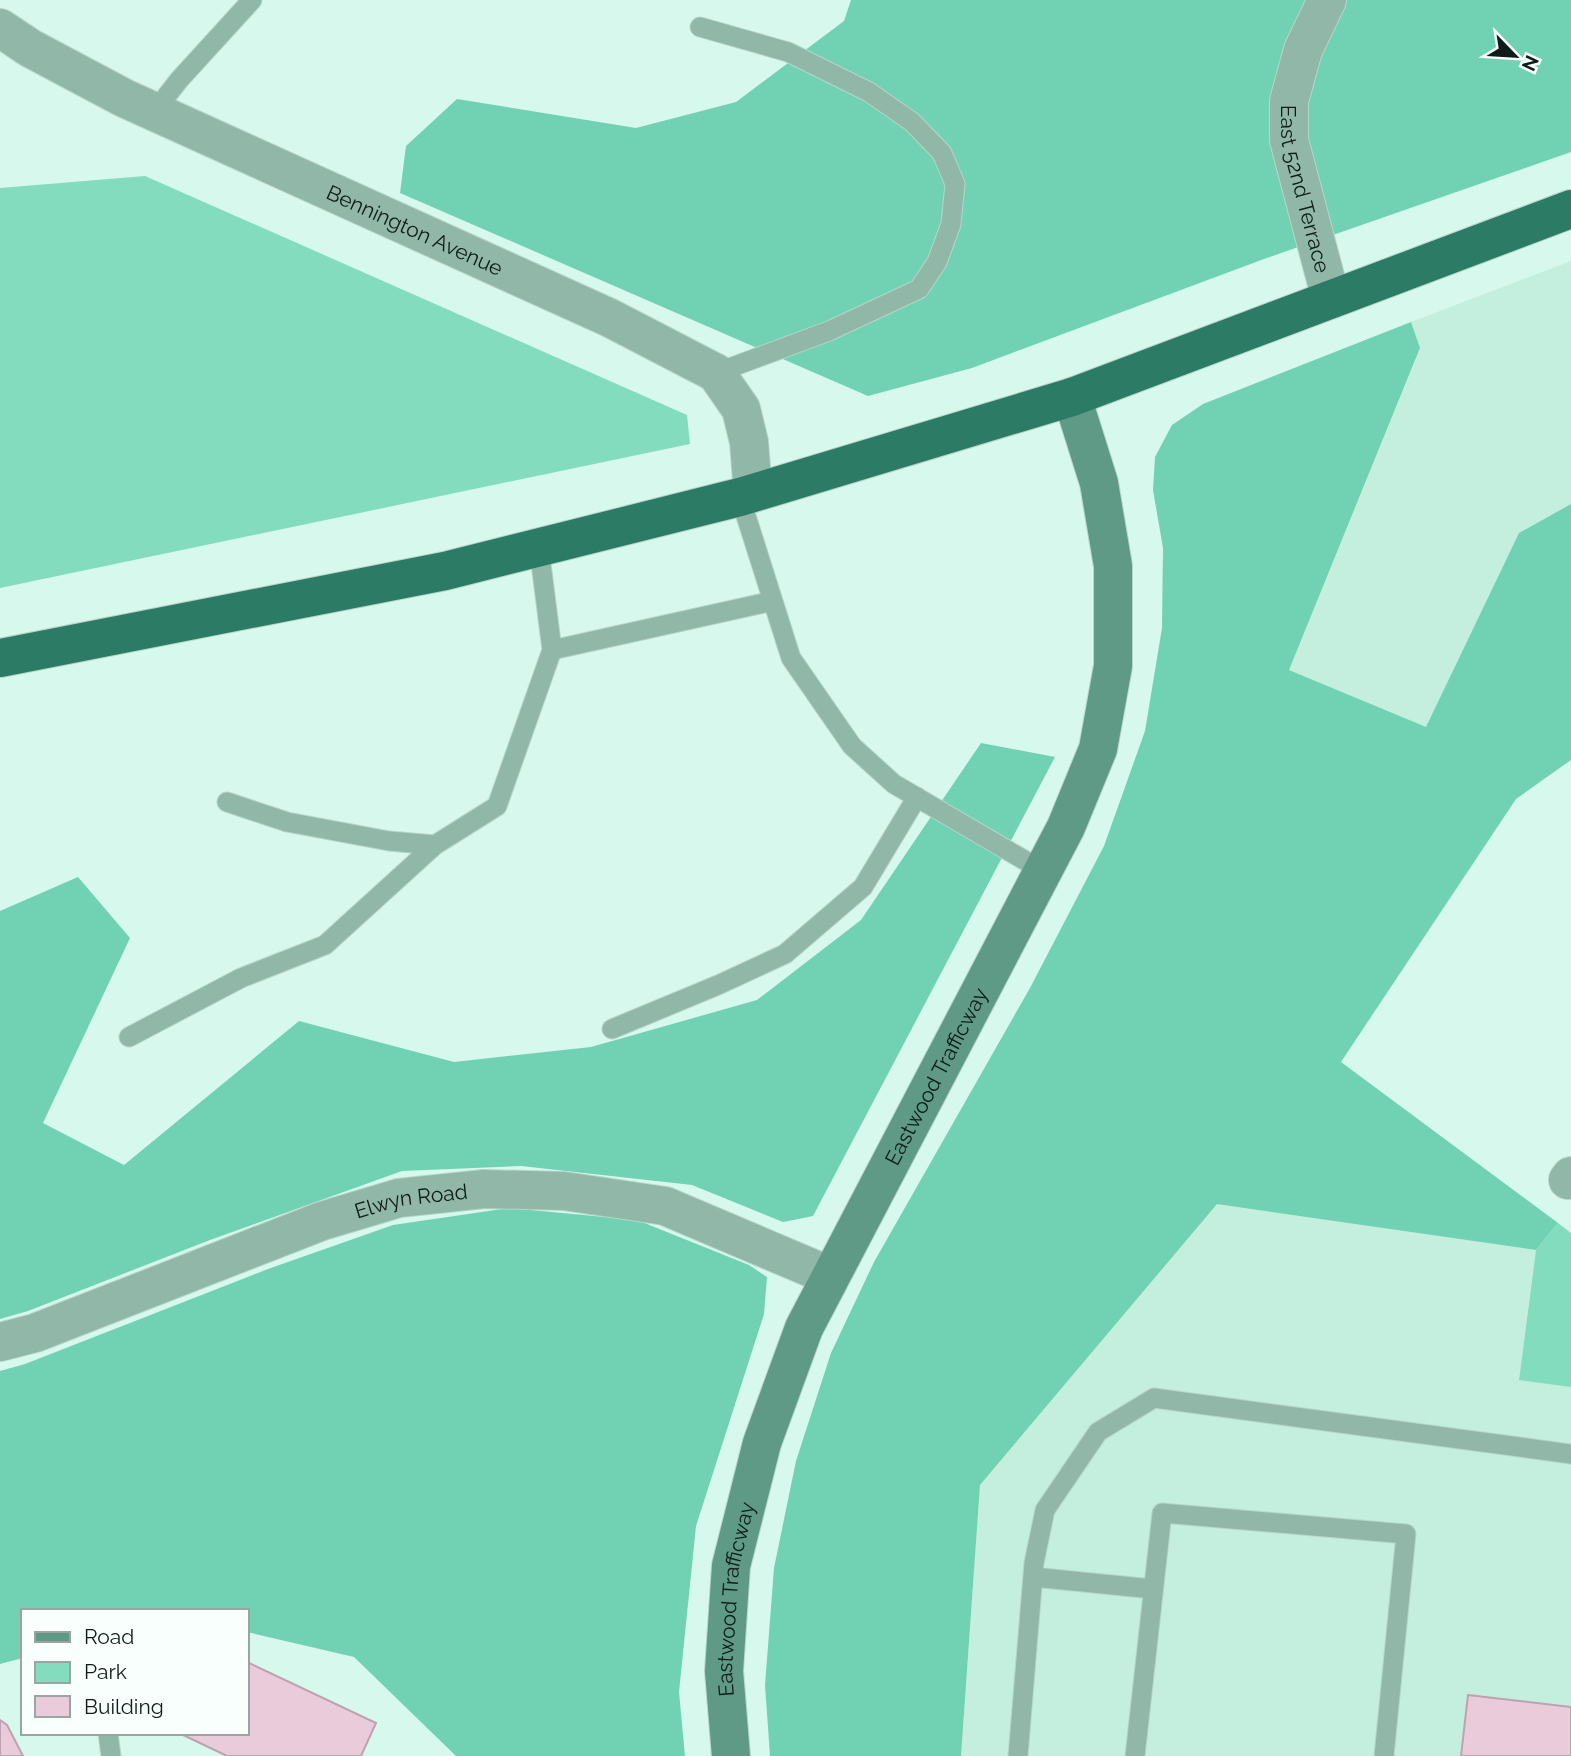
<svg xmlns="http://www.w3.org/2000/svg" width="1571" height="1756" font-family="Raleway,sans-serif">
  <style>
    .built { fill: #c4eede }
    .green { fill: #84dcbf }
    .forest { fill: #71d2b3 }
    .building { fill: #eacbd9; stroke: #bfa2af; stroke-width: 2 }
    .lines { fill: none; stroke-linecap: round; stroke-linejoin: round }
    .service-casing { stroke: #b7d5ca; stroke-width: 21 }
    .minor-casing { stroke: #b7d5ca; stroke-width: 40 }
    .secondary-casing { stroke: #b7d5ca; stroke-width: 40 }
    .trunk-casing { stroke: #b7d5ca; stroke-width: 40 }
    .service { stroke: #90b7a8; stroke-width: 19 }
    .minor { stroke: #90b7a8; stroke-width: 38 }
    .secondary { stroke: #5e9a86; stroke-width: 38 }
    .trunk { stroke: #2c7b64; stroke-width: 38 }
    .labels { text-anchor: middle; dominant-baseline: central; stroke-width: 5; stroke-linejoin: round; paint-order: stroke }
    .street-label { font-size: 21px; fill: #0f1c17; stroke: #f8fffc }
  </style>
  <rect width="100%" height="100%" fill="#d7f8ec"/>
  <path class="built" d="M1571 261V504L1519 533 1426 728 1289 670 1420 349 1411 322Z
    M1217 1203 1536 1250 1519 1379 1571 1387V1756H961L980 1485Z"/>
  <path class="green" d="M145 176 687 415 690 444 0 588V188Z
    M1558 1223 1571 1233V1387L1519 1380 1536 1250Z"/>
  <path class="forest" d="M851 0H1571V152L1264 259 972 368 868 396 400 193 406 146 457 99 636 128 736 102 844 21Z
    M1411 322 1420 348 1289 670 1426 727 1519 533 1571 504V760L1516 799 1341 1062 1558 1223 1536 1250 1217 1204 980 1485 961 1756H770L765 1685 774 1568 796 1461 831 1353 874 1262 1030 988 1104 846 1145 731 1162 628 1163 548 1153 490 1155 457 1172 425 1203 404Z
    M981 743 1055 757 813 1216 783 1222 692 1185 521 1166 402 1171 210 1240 28 1311 0 1319V911L78 877 130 938 43 1123 124 1165 299 1021 454 1062 591 1047 757 1000 861 920Z
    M509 1208 637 1220 749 1265 767 1277 764 1314 696 1526 679 1692 685 1756H456L354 1657 247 1632V1611H23V1658L0 1664V1371L25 1364 268 1269 393 1225Z"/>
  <path class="building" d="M247 1662 376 1723 361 1756H227L179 1733H247Z
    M1468 1695 1571 1707V1756H1461Z
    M0 1720 7 1725 23 1756H0Z"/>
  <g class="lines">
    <defs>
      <path id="service" d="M700 27 788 52 869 92 912 122 942 153 955 184 951 224 937 262 919 289 829 331 716 373
        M154 112 179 80 252 0
        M740 497 791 658 852 746 894 784 1043 871
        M552 650 773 601
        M227 802 287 822 389 841 435 845 497 806 552 650 539 548
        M612 1029 718 985 785 954 863 887 917 797
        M129 1037 241 978 325 945 435 845
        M1033 1577 1153 1589
        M108 1733 111 1756
        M1018 1756 1034 1563 1045 1510 1098 1432 1154 1398 1571 1454
        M1135 1756 1162 1513 1406 1534 1384 1756"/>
      <g id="minor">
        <path id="s1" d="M1327 0 1303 50 1289 101V140L1331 299"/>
        <path id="s2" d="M0 28 30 48 124 98 610 318 716 373 741 409 749 442 753 493"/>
        <path d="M1568 1180 1571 1176"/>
        <path id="s3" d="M0 1342 35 1333 322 1221 399 1198 484 1189 564 1191 665 1206 830 1276"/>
      </g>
      <g id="secondary">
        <path id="s4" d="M731 1756 724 1671 731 1566 762 1443 804 1328 1066 827 1098 749 1113 666V566L1099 483 1072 397"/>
      </g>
      <path id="trunk" d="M0 658 445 571 740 497 1072 397 1571 209"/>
    </defs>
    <use href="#service" class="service-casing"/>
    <use href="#minor" class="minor-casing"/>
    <use href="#secondary" class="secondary-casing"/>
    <use href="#trunk" class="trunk-casing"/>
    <use href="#service" class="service"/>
    <use href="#minor" class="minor"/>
    <use href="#secondary" class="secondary"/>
    <use href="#trunk" class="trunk"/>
  </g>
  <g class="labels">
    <g class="street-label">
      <text stroke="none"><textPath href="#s1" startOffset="198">East 52nd Terrace</textPath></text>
      <text stroke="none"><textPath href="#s2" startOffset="462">Bennington Avenue</textPath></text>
      <text stroke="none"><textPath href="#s4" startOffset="724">Eastwood Trafficway</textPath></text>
      <text stroke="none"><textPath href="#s3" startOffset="436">Elwyn Road</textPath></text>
      <text stroke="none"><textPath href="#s4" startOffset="158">Eastwood Trafficway</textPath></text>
    </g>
  </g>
  <rect x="21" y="1609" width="228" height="126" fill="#f8fffc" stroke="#9ba4a0" stroke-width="2"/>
  <rect x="35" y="1632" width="35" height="10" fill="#5e9a86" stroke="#9ba4a0" stroke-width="2"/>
  <text x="84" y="1644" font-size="21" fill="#0f1c17">Road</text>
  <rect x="35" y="1662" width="35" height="21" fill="#84dcbf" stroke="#9ba4a0" stroke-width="2"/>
  <text x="84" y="1679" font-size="21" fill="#0f1c17">Park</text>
  <rect x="35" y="1696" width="35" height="21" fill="#eacbd9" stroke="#9ba4a0" stroke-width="2"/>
  <text x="84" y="1714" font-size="21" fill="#0f1c17">Building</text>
  <g transform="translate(1515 56) rotate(115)" stroke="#f8fffc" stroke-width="5" paint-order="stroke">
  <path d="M0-5L12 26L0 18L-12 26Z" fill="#0f1c17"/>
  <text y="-10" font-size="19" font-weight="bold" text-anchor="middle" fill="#0f1c17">N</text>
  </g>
</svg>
